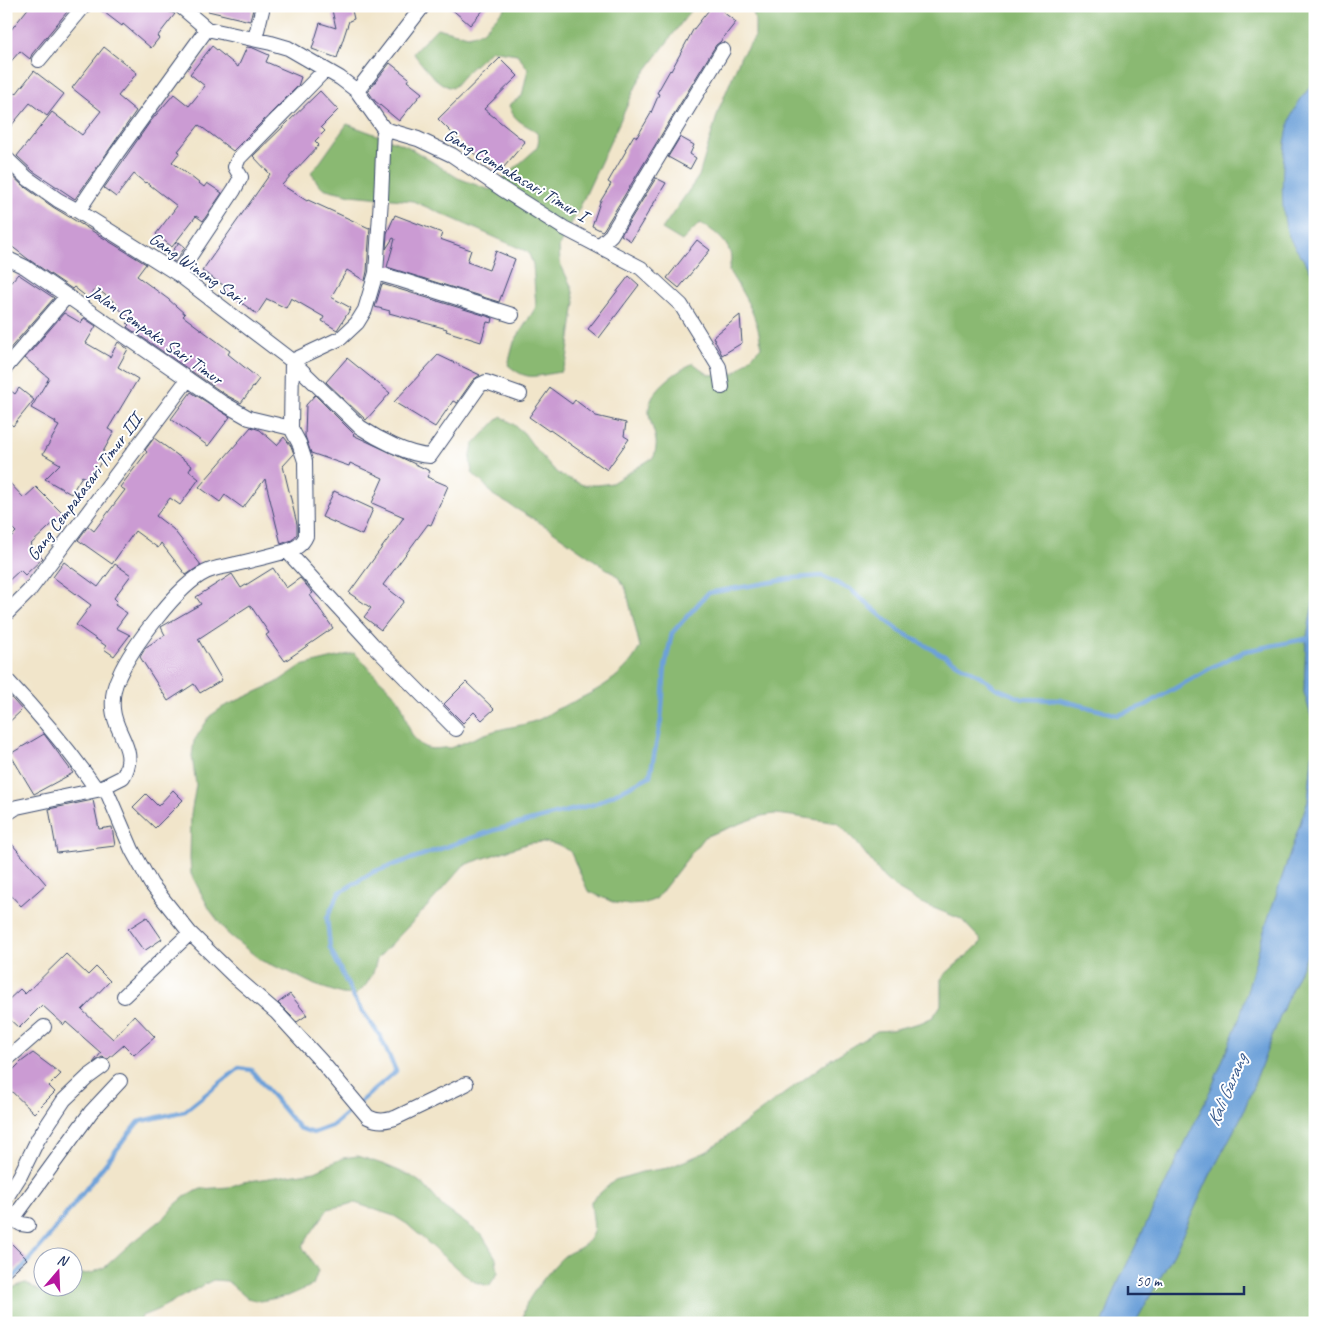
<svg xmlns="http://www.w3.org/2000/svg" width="1321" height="1329" font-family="Caveat,sans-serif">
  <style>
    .forest { fill: #8ab972; stroke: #527468 }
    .water { fill: #6da1d9; stroke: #44689c }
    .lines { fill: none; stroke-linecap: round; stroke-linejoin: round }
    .stream { stroke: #6da1d9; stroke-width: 4.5 }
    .building { fill: #cb9bd3 }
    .street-casing { stroke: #3b4a6e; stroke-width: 16 }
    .street { stroke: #fff; stroke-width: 14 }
    .labels { text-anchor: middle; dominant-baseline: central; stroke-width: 4; stroke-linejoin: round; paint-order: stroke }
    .street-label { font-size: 18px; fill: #1b2f5e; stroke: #fff }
    .water-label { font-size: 19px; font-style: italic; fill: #3c5d8f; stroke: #fff }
  </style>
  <rect width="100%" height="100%" fill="#fff"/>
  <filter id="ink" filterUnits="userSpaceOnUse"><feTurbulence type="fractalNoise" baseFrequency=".02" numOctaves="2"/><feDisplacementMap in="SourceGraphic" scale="10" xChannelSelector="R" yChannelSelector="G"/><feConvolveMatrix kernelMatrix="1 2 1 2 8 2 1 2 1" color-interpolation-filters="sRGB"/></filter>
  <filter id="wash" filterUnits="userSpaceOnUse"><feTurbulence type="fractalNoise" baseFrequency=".0096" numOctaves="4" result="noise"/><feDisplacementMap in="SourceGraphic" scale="20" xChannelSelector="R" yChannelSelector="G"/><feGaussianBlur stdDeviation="1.12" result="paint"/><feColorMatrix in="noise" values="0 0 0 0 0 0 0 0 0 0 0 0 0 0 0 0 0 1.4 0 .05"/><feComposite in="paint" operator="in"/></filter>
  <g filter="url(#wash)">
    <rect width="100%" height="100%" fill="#f1e5ca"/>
    <path class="forest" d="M507 6H694L639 80 579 209 559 246 560 263 572 288 575 302 567 360 561 372C536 375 529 383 508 365L514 342 536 307 533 264 528 252 413 201 351 195 326 189 319 185 311 172 318 165 347 124 407 146 458 178 490 190 536 149C545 129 529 130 517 119 513 116 511 110 509 105L522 96 528 69 517 54 491 50 468 71 453 88C436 85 423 65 413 53L437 28 468 36 482 32Z
      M752 6H1315V82L1305 93 1285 142 1283 196 1287 232 1315 278V592L1306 642 1304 692 1315 729 1308 800 1264 931 1240 1017 1212 1087 1118 1283 1103 1323H524C523 1318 523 1313 525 1308 528 1297 553 1266 562 1258 573 1248 585 1251 593 1232 595 1226 591 1209 591 1201L615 1180 642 1172 668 1168 706 1152 831 1059 877 1031 891 1030 920 1023 933 1017 941 1005V979C953 965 969 956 982 941L961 919 921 903 896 888 884 878 857 843 838 823 792 816 775 814 761 816 704 837 656 899 643 904 629 905 615 903 588 891 570 851 559 845 544 842 529 843 464 865 425 909 377 959 373 973 366 985 356 995 342 994 315 985 289 972 262 961 239 943 228 934 210 910 191 874 190 859 191 814 196 785 192 756 194 741 210 716 223 707 276 683 301 666 354 653C362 660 368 668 375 675 384 684 395 692 401 704 407 717 408 736 421 745 431 752 440 747 450 748 464 743 480 735 494 731 507 727 522 726 535 721 542 719 548 714 555 710 588 695 623 681 640 647L626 589 617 576 547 527 493 495 484 484 472 473 470 459 473 445 501 416 513 424 524 433 534 447 557 473 583 485H598L612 483 654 457C655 452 657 446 656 441 655 432 650 423 649 414 647 390 675 373 693 363L709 375 735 373 761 347C759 318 744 295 729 271 729 267 731 262 731 259 731 243 713 230 700 223L682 241 662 229 699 176 719 109 741 56 755 37V21Z
      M1315 937V1323H1135L1174 1253 1209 1177 1242 1115 1284 1006Z
      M358 1156 385 1165 411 1176 423 1184 443 1207 482 1235 496 1258 498 1273 489 1286 475 1282 462 1273 407 1224 394 1216 355 1203 328 1209 302 1246 318 1271 313 1285 288 1296 260 1301 247 1298 227 1281 213 1280 157 1310 142 1316 140 1323H6V1290L25 1283 49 1296 60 1287 72 1286 73 1275 92 1273 105 1267 127 1247 165 1217 175 1205 187 1195 201 1189 229 1187 243 1182 315 1171 343 1158Z"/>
    <path class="water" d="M1315 82V278C1308 263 1291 246 1287 231 1279 205 1282 143 1291 117 1296 104 1306 92 1315 82Z
      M1315 592V937L1284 1006 1242 1115 1209 1177 1174 1253 1135 1323H1103L1118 1283 1212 1087 1240 1017 1264 931 1308 800 1315 729 1304 692 1306 642Z"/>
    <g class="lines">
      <path class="stream" d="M6 1287 47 1239 138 1122 185 1111 239 1068 251 1070 299 1128 313 1133 332 1126 396 1071 380 1036 356 1002 330 948 327 918 339 893 373 872 495 830 595 804 650 776 661 720 665 667 672 633 708 593 795 578 822 576 851 590 898 630 980 676 996 688 1023 699 1060 700 1118 715 1146 705 1212 667 1245 651 1315 637"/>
    </g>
    <g id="blocks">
      <path class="building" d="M30 6H72L32 54 30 59 20 51 6 67V36Z
        M96 6H167L165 10 175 14 157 37 159 38 151 48 123 24 122 26Z
        M209 6H240L253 9 250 21 208 11Z
        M351 6 354 19 349 21 337 58 312 49 320 23 336 28 332 10Z
        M448 6H487L470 25Z
        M712 6H727L723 12 736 22 720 42 716 45 604 229 602 231 592 226 600 202 611 184 608 182 626 151 625 150 634 135 637 137 650 115 659 94 657 93 670 70 671 71 693 30Z
        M212 46 238 67 247 47 253 48 269 55 266 62 301 77 298 86 233 151 199 125 178 151 180 152 172 162 204 187 207 183 222 193 203 221 196 216 172 247 156 234 177 206 146 182 145 183 134 174 116 197 104 188 150 122 174 94 189 106 205 86 190 74Z
        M104 47 137 73 118 96 136 111 75 199 33 171 17 156 52 112 82 135 101 111 72 88Z
        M500 58 518 76 484 109 525 142 499 173 467 148 438 119Z
        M390 63 409 78 407 81 422 93 399 121 375 101 368 91Z
        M34 71 64 94 47 116 30 103 6 132V86L16 94Z
        M320 91 338 110 321 127 325 131 315 141 319 145 282 185 307 201 308 200 369 228 370 227 367 271 365 281 347 270 331 297 351 308 337 330 322 321 324 317 291 298 286 308 267 299 257 314 224 290 226 287 202 271 270 174 253 156Z
        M680 137 694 145 690 154 696 158 690 169 668 157Z
        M6 170 22 185 53 207 146 264 137 276 168 299 185 314 183 316 230 351 228 354 259 379 241 403 226 395 127 327 129 325 127 323 131 318 115 306 117 304 96 288 88 298 74 287 72 289 28 259 6 242Z
        M656 178 666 183 631 241 621 235Z
        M395 215 442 233 440 239 471 250 467 262 489 270 496 251 515 259 499 302 387 267 395 239 393 238 386 249 387 233Z
        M697 240 710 250 679 288 667 278Z
        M179 242 185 247 175 262 168 258Z
        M18 274 54 298 6 353V288Z
        M629 276 639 285 599 338 588 329Z
        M382 284 493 318 492 323 487 322 481 342 446 331 447 329 389 313 390 311 375 307Z
        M64 313 81 323 84 318 96 326 86 343 110 357 118 342 128 349 118 367 138 379 108 429 114 432 99 459 102 460 90 481 82 476 71 494 45 479 60 464 43 454 59 426 55 424 56 422 31 408 49 378 25 358Z
        M740 315 742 343 722 355 713 337Z
        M438 355 480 375 473 380 457 403 453 401 435 427 394 402Z
        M347 358 390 393 366 420 326 382Z
        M6 387 15 394 19 388 34 400 13 426 6 420Z
        M550 388 572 404 575 400 596 416 626 423 624 436 629 439 607 470 550 430 549 431 529 417Z
        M191 392 230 417 208 446 171 419Z
        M315 395 354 434 353 435 430 471 427 477 448 486 431 525 428 524 383 585 404 601 381 630 364 617 371 608 349 593 404 517 372 503 383 478 350 463 349 466 311 453 305 436 306 405Z
        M251 427 260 430 277 445 284 437 291 446 294 454 283 466 297 524V534L292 540 281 544 265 479 243 508 225 495 220 502 199 487Z
        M154 438 192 466 189 471 199 479 180 505 170 498 156 516 173 529 201 565 186 575 161 543 158 548 135 531 112 564 78 540 88 526 94 531 125 490 120 487 147 452 145 450Z
        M6 479 24 498 36 487 63 514 30 545 43 558 25 575 20 570 6 583V542L16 532 6 522Z
        M334 491 373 509 362 535 322 517Z
        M64 562 98 587 115 564 131 575 114 598 117 601 115 605 127 613 116 628 130 635 114 656 104 649 106 646 76 625 91 605 53 577Z
        M273 568 286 588 300 578 313 593 310 595 333 628 285 661 266 635 269 633 250 605 198 639 222 680 200 693 194 684 168 701 140 657 146 647 165 635 161 627 201 604 196 597 232 574 241 588Z
        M466 682 494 709 482 720 474 712 463 723 444 704Z
        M6 692 22 710 6 725Z
        M44 734 73 773 34 794 10 754Z
        M173 790 183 800 155 828 133 807 146 794 158 806Z
        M93 800 99 829 112 827 115 846 57 853 49 809Z
        M6 837 46 884 21 906 6 890Z
        M147 917 162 939 144 951 128 929Z
        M66 954 88 975 96 967 110 981 82 1010 113 1039 134 1015 155 1037 134 1055 124 1045 108 1059 102 1057 93 1063 101 1053 66 1022 64 1025 42 1005 19 1028 6 1016V1002L20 989 25 994Z
        M290 994 307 1015 297 1022 278 1003Z
        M33 1053 61 1074 49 1086 55 1092 34 1113 6 1086V1077L21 1062Z
        M6 1238 27 1259 6 1278Z"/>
    </g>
  </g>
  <g filter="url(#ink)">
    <use href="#blocks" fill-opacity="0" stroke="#3b4a6e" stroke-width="1"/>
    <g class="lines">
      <defs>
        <path id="street" d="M180 6 207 29 271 43 288 48 340 78 357 91 384 129 381 199 376 273 365 310 357 323 341 338 292 361 291 428
          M255 39 263 6
          M39 60 84 6
          M357 91 423 6
          M384 129 418 139 452 155 502 189 564 228 641 268 681 305 719 367 722 387
          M6 158 27 178 58 200 78 211 178 274 292 361 360 427C378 439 408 455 430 456L480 385 486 382 520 394
          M78 211 117 153 207 29
          M600 245 611 235 723 50
          M6 258 25 267 221 402 249 418 291 428
          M376 273 401 280 512 315
          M178 274 234 190 241 177 235 167 239 158 325 70
          M6 367 67 296
          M287 551 372 644 456 729
          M6 614 29 591 188 379
          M6 679C40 715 69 749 97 790
          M105 787 132 850 151 884 190 933 233 975 277 1013 321 1061 368 1117C378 1122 385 1121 395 1118L466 1084
          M6 814 17 807 97 790 123 777C139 750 115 735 113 709 112 698 114 686 119 676 132 647 178 585 206 572 215 567 226 567 236 564 253 560 270 556 287 551 296 548 302 545 306 536L305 461 299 443 291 428
          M124 996 190 933
          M6 1060 44 1027
          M6 1198 20 1176 38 1139 64 1100 88 1077 103 1066
          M7 1215 21 1224 28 1225
          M13 1219 91 1112 120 1081"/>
      </defs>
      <use href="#street" class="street-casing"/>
      <use href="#street" class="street"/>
    </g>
  </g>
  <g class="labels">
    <g class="street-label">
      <text transform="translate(516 175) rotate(31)">Gang Cempakasari Timur I</text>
      <text transform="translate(197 268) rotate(35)">Gang Winong Sari</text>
      <text transform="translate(156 335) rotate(35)">Jalan Cempaka Sari Timur</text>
      <text transform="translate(84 487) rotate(-53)">Gang Cempakasari Timur III</text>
    </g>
    <g class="water-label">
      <text transform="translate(1227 1090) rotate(-67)">Kali Garang</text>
    </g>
  </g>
  <rect width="1321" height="1329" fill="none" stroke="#fff" stroke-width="25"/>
  <g transform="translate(58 1272) rotate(19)"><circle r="24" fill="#ffffff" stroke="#a4acbf"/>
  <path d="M0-4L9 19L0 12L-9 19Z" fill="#b5179e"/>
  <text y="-8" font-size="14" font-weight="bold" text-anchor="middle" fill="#1b2f5e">N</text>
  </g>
  <path d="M1128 1286v8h116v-8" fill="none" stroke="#1b2f5e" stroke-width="2.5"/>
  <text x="1136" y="1286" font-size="15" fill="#1b2f5e" stroke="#ffffff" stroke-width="4" paint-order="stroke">50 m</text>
</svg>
